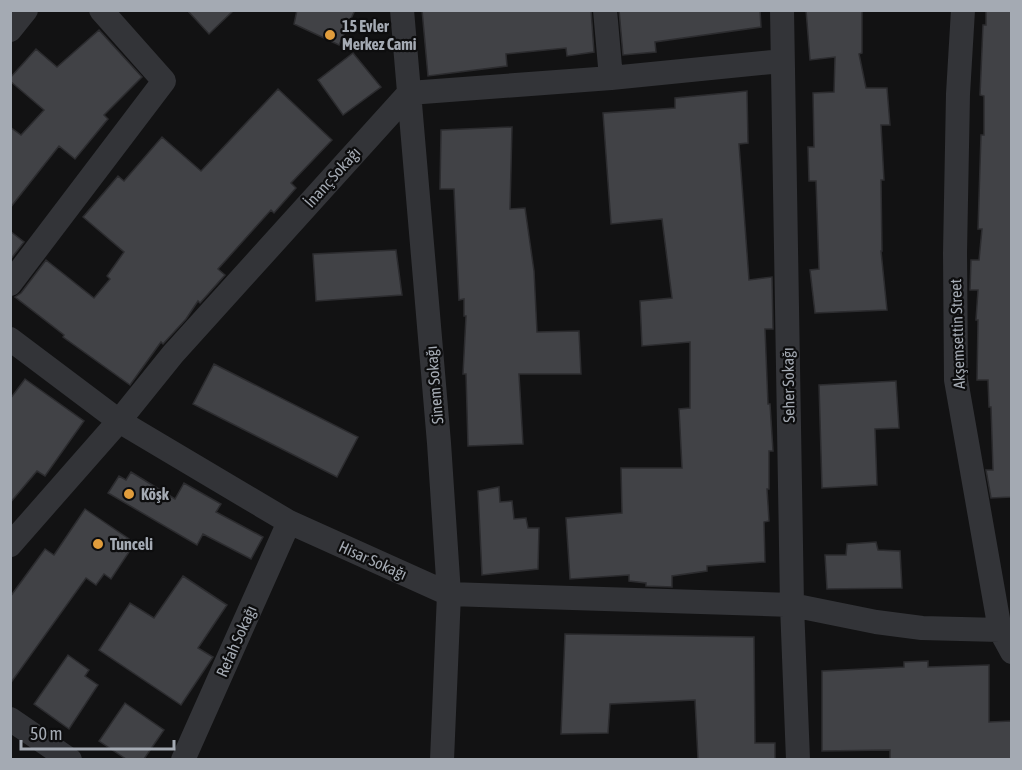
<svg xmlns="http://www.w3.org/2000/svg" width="1022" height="770" font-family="'Asap Condensed',sans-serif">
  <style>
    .building { fill: #414246; stroke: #2c2c2f; stroke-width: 1.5 }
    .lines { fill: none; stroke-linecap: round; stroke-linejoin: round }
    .minor { stroke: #333438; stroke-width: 24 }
    .poi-dot { fill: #e19d3c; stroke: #0d0d0e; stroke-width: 2 }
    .labels { text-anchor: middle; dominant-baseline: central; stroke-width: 4.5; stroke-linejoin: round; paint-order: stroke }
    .poi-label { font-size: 16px; font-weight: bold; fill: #a4aab3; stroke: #0d0d0e; text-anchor: start }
    .street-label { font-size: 16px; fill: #a4aab3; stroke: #0d0d0e }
  </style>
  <rect width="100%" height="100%" fill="#121213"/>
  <path class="building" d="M187 10H234L209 34Z
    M297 10H355L339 45 294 24Z
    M422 10H591L594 52 567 56 566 48 506 54 507 66 428 76Z
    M619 10H760L761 27 655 42 656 52 623 55Z
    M806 10H862V53L859 54 866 88H887L890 125H881L884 180H881L882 251H881L887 310 815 313 810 270 819 269 816 181H809L808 147H814L813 93 834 92 835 57 810 60Z
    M986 10H1011V497L991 498 986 470H993L991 407H989L988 380H977L978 320H976L978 290H970L971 260H979L982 229H978L981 135H984V96L980 95 983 25H986Z
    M99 30 142 77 104 115 108 119 75 159 59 146 10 208V127L21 135 44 110 10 81V78L36 49 57 67Z
    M353 53 381 87 343 115 318 80Z
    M278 89 332 140 291 183 296 188 274 213 271 210 218 269 225 275 200 303 198 301 186 319 163 344 161 342 130 385 63 337 64 335 15 297 21 293 46 260 94 298 110 279 107 276 124 252 83 217 118 176 124 181 162 137 201 171Z
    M747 91 748 143 739 144 749 280 772 277 773 329H765L768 404H770L773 451H769V489H767L769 521 764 522 765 562 707 566V571L672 576V587L646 586V583L629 581V575L570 579 566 518 622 513 621 468H682L679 409 690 408V342L642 346 640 301 672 298 662 219 611 224 603 113 675 108V98Z
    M512 127 510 209 525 208 534 271 537 332 579 331 581 374H519L523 444 468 446 466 374H463L466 316H464V299L459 300 454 189H440L441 130Z
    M10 231 24 242 10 260Z
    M396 250 402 295 316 301 313 254Z
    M214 364 358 437 337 477 193 404Z
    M25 379 84 421 45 476 37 471 10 503V399Z
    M896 381 899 428 875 429 877 485 822 488 819 385Z
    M131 472 175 499 184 483 221 504 216 512 263 537 251 559 203 534 197 545 108 493 119 476 126 480Z
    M499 487 500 502 512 501 514 519 526 518 528 528H539L538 569 482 575 478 491Z
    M85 509 135 543 111 579 104 574 96 585 86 578 10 684V597L45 549 54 555Z
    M876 542 878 550 900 551 902 588 827 589 825 555H846L847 544Z
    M183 576 227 605 198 648 213 657 181 705 99 650 130 603 154 618Z
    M565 634 754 637 755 743H775V759H698L695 700 610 704 608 733 561 734Z
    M68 655 89 670 85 676 98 685 69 729 34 704Z
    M928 661V667L989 665V722L1011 721V759H890V750L822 751V671L904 667V662Z
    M125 703 164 730 144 759H126L99 741Z"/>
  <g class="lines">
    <path class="minor" d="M402 10 439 443 449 594 442 760
      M605 10 611 78
      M782 10 792 605 798 760
      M963 10 958 94 955 253 956 380 1000 630 1012 652
      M10 30 26 10
      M10 284 164 81 101 10
      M10 339 119 421 289 522 449 594 792 605 876 622 922 628 1000 630
      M10 545 119 421 173 354 409 93 611 78 782 61
      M10 719 70 760
      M183 760 289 522"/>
  </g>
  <g class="poi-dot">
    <circle cx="330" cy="35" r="6"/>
    <circle cx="129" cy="494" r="6"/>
    <circle cx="98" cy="544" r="6"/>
  </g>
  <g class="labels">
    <g class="poi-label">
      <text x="342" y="26">15 Evler<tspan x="342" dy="18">Merkez Cami</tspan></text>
      <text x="141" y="494">Köşk</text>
      <text x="110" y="544">Tunceli</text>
    </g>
    <g class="street-label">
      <text transform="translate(332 177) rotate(-48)">İnanç Sokağı</text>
      <text transform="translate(957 334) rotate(-92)">Akşemsettin Street</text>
      <text transform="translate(434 385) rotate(-95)">Sinem Sokağı</text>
      <text transform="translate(788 385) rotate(-91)">Seher Sokağı</text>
      <text transform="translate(373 560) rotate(24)">Hisar Sokağı</text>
      <text transform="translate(236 641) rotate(-66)">Refah Sokağı</text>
    </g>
  </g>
  <rect width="1022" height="770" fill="none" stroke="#a4aab3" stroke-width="24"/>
  <path d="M21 740v9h153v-9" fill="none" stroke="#a4aab3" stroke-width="3"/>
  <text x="30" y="740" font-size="18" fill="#a4aab3" stroke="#0d0d0e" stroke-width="4.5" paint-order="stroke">50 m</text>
</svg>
